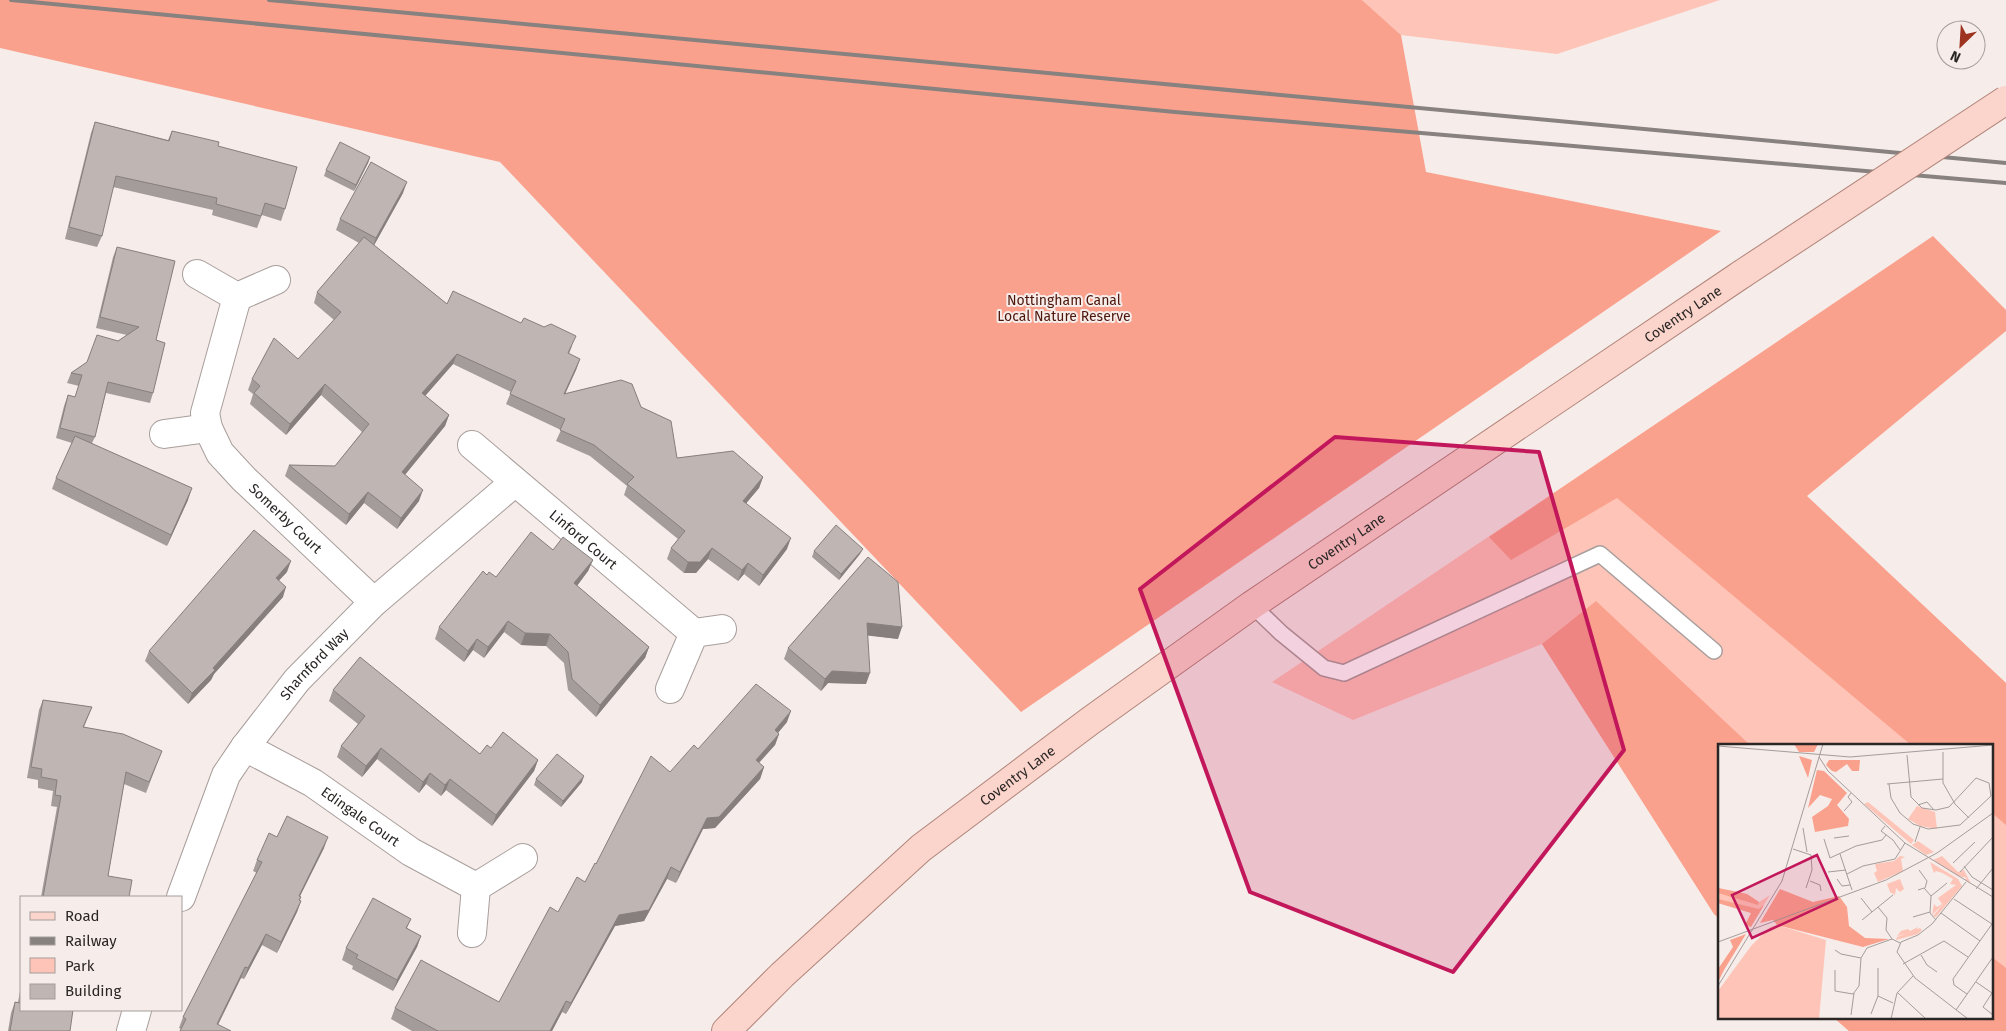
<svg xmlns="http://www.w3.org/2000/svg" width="2006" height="1031" font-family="'Fira Sans',sans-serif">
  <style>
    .green { fill: #fec4b7 }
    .forest { fill: #faa18d }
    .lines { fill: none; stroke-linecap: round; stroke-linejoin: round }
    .service-casing { stroke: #a89e9c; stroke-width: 18 }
    .minor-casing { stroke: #a89e9c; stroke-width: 30 }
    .primary-casing { stroke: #b0847a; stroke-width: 30 }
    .service { stroke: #fff; stroke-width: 15 }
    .minor { stroke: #fff; stroke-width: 28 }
    .primary { stroke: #fbd4cb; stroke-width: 28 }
    .rail { stroke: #87817f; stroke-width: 4 }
    .primary-bridge-casing { stroke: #b0847a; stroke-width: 30; stroke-linecap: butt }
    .primary-bridge { stroke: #fbd4cb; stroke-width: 28 }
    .wall { fill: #a49c9a }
    .shaded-wall { fill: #867f7d }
    .building { fill: #bfb5b3; stroke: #867f7d }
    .marked { fill: #c2185b; fill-opacity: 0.2; stroke: #c2185b; stroke-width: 4; stroke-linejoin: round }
    .labels { text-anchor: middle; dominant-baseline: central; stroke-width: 4; stroke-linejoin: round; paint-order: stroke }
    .park-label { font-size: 14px; fill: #4c160b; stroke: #f6ece9 }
    .street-label { font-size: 14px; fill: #292625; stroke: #f6ece9 }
    .inset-road { fill: none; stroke: #a49d9b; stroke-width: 1 }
    .view { fill: #c2185b; fill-opacity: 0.15; stroke: #c2185b; stroke-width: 2.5 }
    .inset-edge { fill: none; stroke: #292625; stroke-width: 2.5 }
  </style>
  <rect width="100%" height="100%" fill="#f6ece9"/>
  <path class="green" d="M1362 0H1720L1557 54 1401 35Z
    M1698 396 2006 683V1031H1849L1833 1017H1992V745H1720V919L1714 914 1542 644 1353 720 1272 682Z"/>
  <path class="forest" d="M0 0H1362L1401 35 1426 172 1721 231 1021 712 500 162 0 48Z
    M1933 236 2006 310V331L1807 496 2006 683V825L1992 813V745H1911L1617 498 1511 560 1489 537Z
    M1596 601 1750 745H1720V919L1714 914 1542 644Z
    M1992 957 2006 968V1031H1849L1833 1017H1992Z"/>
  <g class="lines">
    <defs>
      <path id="service" d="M1252 605 1281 633 1324 668 1344 673 1600 554 1714 651"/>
      <g id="minor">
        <path d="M197 274 237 297 276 280"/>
        <path id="s1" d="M237 297 205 413 208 428 220 453 243 478 374 602"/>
        <path d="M164 434 208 428"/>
        <path id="s2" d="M472 445 694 633"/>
        <path d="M670 689 694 633 722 629"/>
        <path id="s3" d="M245 747 313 783 411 852 476 887"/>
        <path id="s4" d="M181 897 226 775 245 747 297 680 374 602 515 482"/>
        <path d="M472 933 476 887 523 858"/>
        <path d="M131 1031 137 1010"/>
      </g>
      <g id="primary">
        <path id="s5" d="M726 1031 782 975 921 848 1090 721 1252 605 1742 274"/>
      </g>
    </defs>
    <use href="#service" class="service-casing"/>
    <use href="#minor" class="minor-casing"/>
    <use href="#primary" class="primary-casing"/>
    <use href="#service" class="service"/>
    <use href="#minor" class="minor"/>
    <use href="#primary" class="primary"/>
    <path class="rail" d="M11 0 1175 112 2006 183
      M269 0C848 55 1427 108 2006 163"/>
    <defs>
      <path id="primary-bridge" d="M1742 274 2006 100"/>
    </defs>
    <use href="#primary-bridge" class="primary-bridge-casing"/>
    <use href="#primary-bridge" class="primary-bridge"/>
  </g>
  <path class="wall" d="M95 122 168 140 172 131 218 146 285 209 281 221 262 215 257 228 212 215 213 210 113 187 102 236 97 247 65 239 91 133Z
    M370 157 368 163 354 191 324 176 326 170Z
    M403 193 374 245 447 304 572 346 569 354 580 359 576 370 565 394 641 407 677 458 763 477 759 488 746 503 787 549 759 586 744 574 738 581 708 559 696 573H684L667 559 671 548 678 539 624 495 627 486 590 456 556 441 561 430 506 404 511 392 453 364 425 396 449 415 445 426 405 475 419 501 397 529 364 503 346 525 285 476 289 465 335 466 362 432 321 395 286 435 250 404 253 394 248 390 252 379 298 359 334 320 314 303 317 292 359 243 336 230 340 219Z
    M117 247 156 340 153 393 150 403 106 393 95 437 92 443 188 500 167 546 52 489 56 478 72 443 56 438 64 406 68 395 75 397 79 386 67 383 71 373 127 335 96 328 113 257Z
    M814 551 860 554 839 580 812 557Z
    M868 557 898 639 868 635 866 684 828 683 821 691 784 659 788 648Z
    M593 560 588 571 577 586 649 647 645 658 596 717 568 690 564 663 546 646 521 645 504 632 484 658 473 650 464 662 435 639 439 627 487 575 496 577Z
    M287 572 279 580 283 597 214 674 211 680 188 704 145 661 149 651Z
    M333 690 480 754 491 748 538 760 534 771 492 826 446 790 441 796 426 784 419 793 377 759 362 777 337 757 341 746 358 724 329 701Z
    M43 700 92 707 84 727 162 751 146 793 124 784 108 876 129 897H41L57 807 51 806 53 791 38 788V780L27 778 39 710Z
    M787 722 778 733 779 734 775 745 759 763 764 767 760 779 715 828 703 829 676 883 667 879 644 921 615 926 566 1014 562 1012 552 1031H412L391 1019 395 1008 499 1002 558 912 585 882 596 864 670 772 698 749Z
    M536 779 582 782 561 807 534 785Z
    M277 837 324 848 300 896 301 897 300 900 301 901 297 912 277 953 262 945 244 979 241 978 181 1029 179 1028 183 1017 257 873 253 871 257 860Z
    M411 919 407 928 421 936 417 947 393 991 352 969 353 966 342 960 346 948Z
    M21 986V1010L70 1031H8L11 1013 15 1002H18Z"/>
  <path class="shaded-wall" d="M370 157 368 163 354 191 356 185Z
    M407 182 403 193 372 249 376 238Z
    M457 354 453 364 418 404 422 393Z
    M580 359 576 370 560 405 564 394Z
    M325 384 321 395 286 435 290 424Z
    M449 415 445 426 398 483 402 472Z
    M763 477 759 488 739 512 743 501Z
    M192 488 188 500 167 546 171 535Z
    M423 490 419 501 397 529 401 518Z
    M368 492 364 503 346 525 349 514Z
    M791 538 787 549 759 586 763 575Z
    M712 548 708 559 696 573H684L688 562Z
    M863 549 860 554 839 580 841 574Z
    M593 560 588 571 570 595 574 583Z
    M291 561 287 572 272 588 276 578Z
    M748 563 744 574 738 581 742 570Z
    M286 587 283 597 214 674 211 680 188 704 192 693 213 668Z
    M508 621 504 632 484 658 488 647Z
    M867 623 902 627 898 639 863 635Z
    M525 633 550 634 546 646 521 645Z
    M477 639 473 650 464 662 468 651Z
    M649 647 645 658 596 717 600 705Z
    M832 671 870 673 866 684 828 683 821 691 825 679Z
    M791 711 787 722 771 741 775 730Z
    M779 734 775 745 751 771 756 760Z
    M381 748 377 759 362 777 366 766Z
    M538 760 534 771 492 826 496 815Z
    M764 767 760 779 715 828 703 829 676 883 680 872 707 818Z
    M430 773 426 784 419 793 423 782Z
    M584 776 582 782 561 807 563 801Z
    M450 779 446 790 441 796 445 785Z
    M328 837 324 848 295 906 299 896Z
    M671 867 667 879 644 921 615 926 566 1014 571 1003 619 915Z
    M301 901 297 912 277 953 281 942Z
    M266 934 262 945 244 979 248 968Z
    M421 936 417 947 393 991 397 980Z
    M245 967 241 978 215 1031 217 1024Z
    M566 1001 562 1012 552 1031H550Z"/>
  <path class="building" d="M95 122 169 141 172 131 219 142 218 146 297 167 285 209 265 203 261 216 216 204 217 198 116 176 102 236 69 227Z
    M340 142 370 157 356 185 326 170Z
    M371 162 407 182 376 238 340 219Z
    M364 237 447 304 453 291 521 323 524 318 544 327 551 324 576 336 568 353 580 359 564 394 621 380 632 384 641 407 671 421 677 458 733 451 763 477 743 501 791 538 763 575 748 563 742 570 712 548 700 562H688L671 548 685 531 627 484 634 477 594 445 560 430 565 419 510 394 516 381 457 354 422 393 449 415 402 472 423 490 401 518 368 492 349 514 289 465 335 466 369 424 325 384 290 424 254 393 260 386 252 379 274 338 298 359 341 312 317 292Z
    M117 247 175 261 156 340 165 343 153 393 108 382 95 437 60 428 68 395 75 397 82 375 71 373 87 362 97 335 118 341 139 327 100 317Z
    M75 436 192 488 171 535 56 478Z
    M836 525 863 549 841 574 814 551Z
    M254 530 291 561 276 578 286 587 213 668 215 670 192 693 149 651Z
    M531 532 553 550 563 537 593 560 574 583 649 647 600 705 572 679 568 652 550 634 525 633 508 621 488 647 477 639 468 651 439 627 483 571 487 575 489 572 496 577Z
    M868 557 898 582 902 627 867 623 870 673 832 671 825 679 788 648Z
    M360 657 480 754 487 745 491 748 503 732 538 760 496 815 450 779 445 785 430 773 423 782 381 748 366 766 341 746 365 716 333 690Z
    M756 684 791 711 775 730 779 734 756 760 764 767 719 817 707 818 680 872 671 867 649 910 619 915 571 1003 566 1001 550 1031H438L395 1008 421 960 499 1002 550 907 558 912 577 877 585 882 595 863 596 864 651 756 670 772 694 745 698 749Z
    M43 700 92 707 83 727 123 734 162 751 149 782 126 772 108 876 132 880 129 897H43L61 796 55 795 57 780 41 777 42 769 31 767Z
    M557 754 584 776 563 801 536 779Z
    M287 816 328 837 299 896 301 897 299 900 301 901 281 942 266 934 248 968 245 967 217 1024 231 1031H180L186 1019 183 1017 262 862 257 860 269 833 277 837Z
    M373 898 411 919 406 928 421 936 397 980 356 958 358 955 346 948Z
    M21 997V1010H73L70 1031H10L15 1002 20 1003Z"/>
  <path class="marked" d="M1335 437 1539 452 1624 750 1453 972 1250 892 1140 589Z"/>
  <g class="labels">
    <g class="park-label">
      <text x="1064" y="300">Nottingham Canal<tspan x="1064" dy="16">Local Nature Reserve</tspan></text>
    </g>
    <g class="street-label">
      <text stroke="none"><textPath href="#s5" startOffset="1198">Coventry Lane</textPath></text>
      <text stroke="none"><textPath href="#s1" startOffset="256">Somerby Court</textPath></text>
      <text stroke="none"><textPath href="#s2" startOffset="146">Linford Court</textPath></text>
      <text stroke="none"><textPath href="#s5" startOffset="792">Coventry Lane</textPath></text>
      <text stroke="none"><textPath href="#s4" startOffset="272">Sharnford Way</textPath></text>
      <text stroke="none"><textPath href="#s5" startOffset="388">Coventry Lane</textPath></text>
      <text stroke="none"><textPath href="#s3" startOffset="135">Edingale Court</textPath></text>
    </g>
  </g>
  <g transform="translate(1718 744)">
    <rect width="275" height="275" fill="#f6ece9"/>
    <path d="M150 58 196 96 193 100 146 60ZM199 62 217 68 219 85 202 82 190 75ZM200 97 216 108 208 111 194 101ZM182 112 187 113 183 115 185 127 160 138 156 129 159 127 157 120 176 117ZM224 112 240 128 246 126 253 140 247 136 249 134 240 132 215 116ZM212 118 240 135 244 142 218 173 215 172 226 159 214 171 216 160 219 163 224 160 220 154 238 141 232 140 235 135 221 127 224 129 218 127 216 129ZM182 135 186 145 182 148 178 144 177 151 172 148 169 140ZM0 144 29 150 41 158 52 151 40 171 0 159ZM59 181 108 196 101 275H0V247L33 202 52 183ZM200 183 198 186 188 189 202 184 204 186 200 190 178 196 179 193 187 190 179 192 183 187 190 185 192 187Z" fill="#fec4b7"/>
    <path d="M76 0H100L96 8H81ZM81 12 94 16 90 34ZM111 16H142L141 27H134L129 20 118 28 114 27 108 21ZM99 26 106 27 129 49 119 61 131 75 130 82 97 88 94 73 110 62 114 55 102 51 90 64ZM0 144 29 150 41 158 40 161 0 149ZM62 145 95 158 121 152 129 163 131 182 147 194 171 195 145 203 59 181 55 176 42 179ZM0 155 41 165 46 161 33 183 27 181 33 169 0 159ZM28 190 6 226 0 238V225L15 203 12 196Z" fill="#faa18d"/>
    <path class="inset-road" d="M0 2 132 13 275 1M225 8V39L237 60 251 74M101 13 110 27 187 99 275 153M169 40 225 35M171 40 173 54 182 69 195 80 210 85 242 81 273 52 271 39 258 34 231 63 218 66 204 64 193 53 189 11M200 61 209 58 216 66M126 67 134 58 130 53 133 49M167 82 163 87 175 96 182 106M85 84 89 108M116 94 131 92M106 95 112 114 138 102 164 96 168 91M197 98 202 83M75 105 93 111 94 126 88 144M122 110 134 146M235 119 257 98M246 122 254 133 275 146M201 126 209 137 207 144M110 128 128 126M242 128 275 93M129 130 145 122 177 115 187 99M119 135 124 142 132 141M92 137 102 141 103 147M248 138 214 180 200 191 183 198 179 208 197 234 250 275M258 145 275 124M200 146 206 144 213 152 212 169 218 176M213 152 229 139M143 154 154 168M236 155 274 180M160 163 169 174 168 186 174 195M223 169 262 197M195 173 212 168M144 176 175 151M0 198 168 136 219 109 275 69M117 206 123 210 143 214M203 211 209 221 219 228M185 220 226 197 250 213M160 224V252L175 259M117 226V247L135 250 141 242 143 214 149 204 174 195 182 199M258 238 274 249M0 242 64 137 105 0M180 249 208 275M274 249 265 263 275 271M249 250 236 241 235 235 274 180M238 266 275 213M153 270 160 252M133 271 136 249M173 275 179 249 195 232"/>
    <path class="view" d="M99 111 119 155 34 194 14 151Z"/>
    <rect width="275" height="275" class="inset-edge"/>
  </g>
  <rect x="20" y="896" width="162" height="115" fill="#f6ece9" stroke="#a49d9b"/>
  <rect x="30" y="912" width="25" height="8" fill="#fbd4cb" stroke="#a49d9b"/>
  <text x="65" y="921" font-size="15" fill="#292625">Road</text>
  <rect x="30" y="937" width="25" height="8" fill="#87817f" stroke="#a49d9b"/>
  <text x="65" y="946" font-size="15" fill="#292625">Railway</text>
  <rect x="30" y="958" width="25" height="15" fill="#fec4b7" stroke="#a49d9b"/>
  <text x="65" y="971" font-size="15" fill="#292625">Park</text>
  <rect x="30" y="984" width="25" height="15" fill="#bfb5b3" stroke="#a49d9b"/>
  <text x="65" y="996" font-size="15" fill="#292625">Building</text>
  <g transform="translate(1961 45) rotate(205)"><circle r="24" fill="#f6ece9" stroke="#a49d9b"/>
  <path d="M0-4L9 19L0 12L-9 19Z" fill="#9d341f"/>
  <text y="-8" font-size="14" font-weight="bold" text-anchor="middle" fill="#292625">N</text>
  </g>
</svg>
